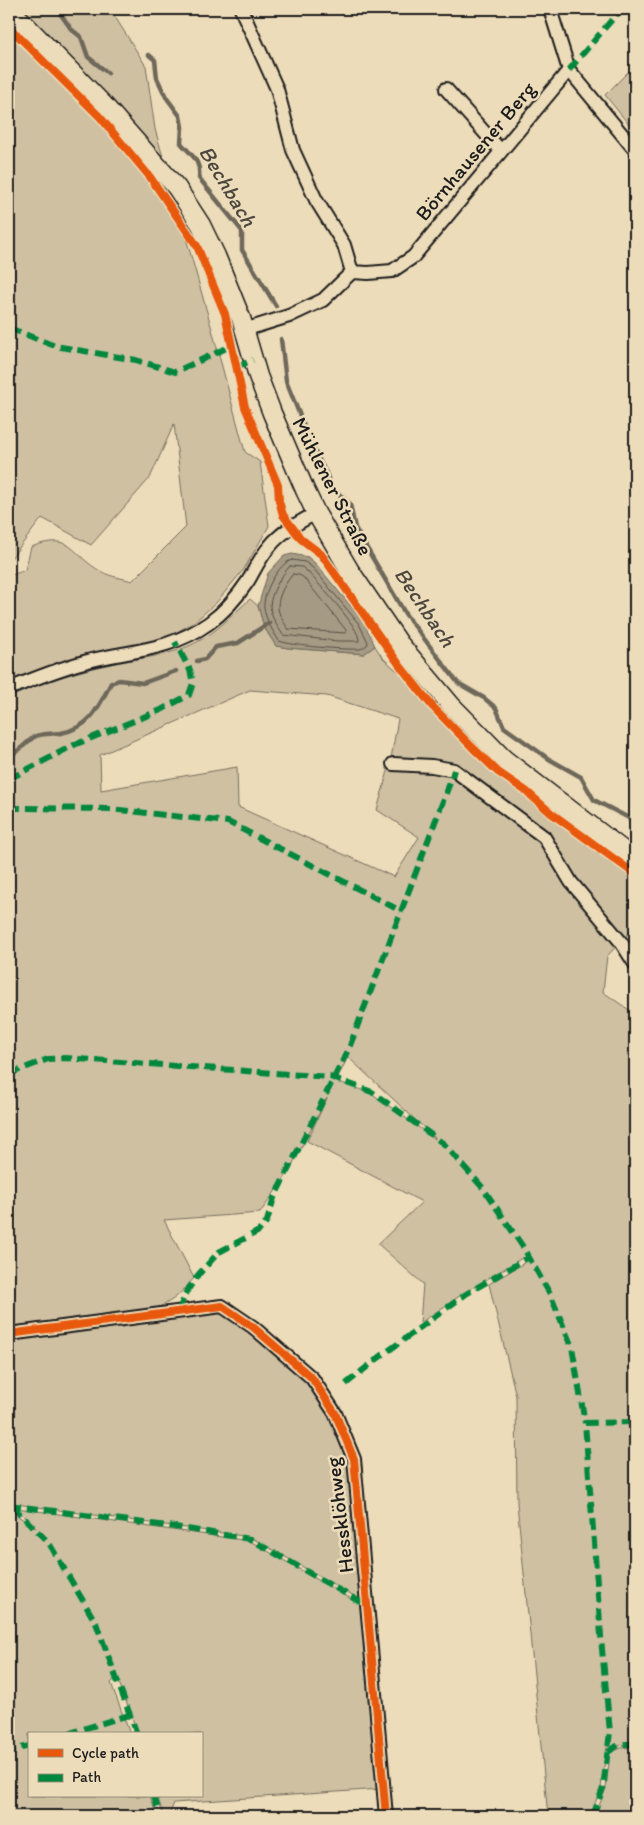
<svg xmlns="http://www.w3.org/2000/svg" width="644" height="1825" font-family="Itim,sans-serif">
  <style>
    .green { fill: #cfc0a2; stroke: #766e5f; fill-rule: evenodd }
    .water { fill: #a59a83; stroke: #6e685a }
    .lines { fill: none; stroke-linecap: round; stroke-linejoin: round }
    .shore { stroke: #534e45; stroke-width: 1 }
    .stream { stroke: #6e685a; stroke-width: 4.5 }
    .minor-casing { stroke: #1c1c1c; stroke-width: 16 }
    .secondary-casing { stroke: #1c1c1c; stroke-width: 21 }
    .minor { stroke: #eddcb9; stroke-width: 12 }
    .secondary { stroke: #eddcb9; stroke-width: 18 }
    .quiet { stroke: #00873e; stroke-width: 6; stroke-dasharray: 12 6; stroke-linecap: butt }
    .cycleway-casing { stroke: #eddcb9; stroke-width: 11 }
    .cycleway { stroke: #e8590c; stroke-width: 8 }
    .labels { text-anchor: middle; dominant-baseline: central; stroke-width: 5; stroke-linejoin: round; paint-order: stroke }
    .street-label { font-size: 21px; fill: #1c1c1c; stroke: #eddcb9 }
    .water-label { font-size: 22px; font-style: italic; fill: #4c4840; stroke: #eddcb9 }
  </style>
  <rect width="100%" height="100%" fill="#eddcb9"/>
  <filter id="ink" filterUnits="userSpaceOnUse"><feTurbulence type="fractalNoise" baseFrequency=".02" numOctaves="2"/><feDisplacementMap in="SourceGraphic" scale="10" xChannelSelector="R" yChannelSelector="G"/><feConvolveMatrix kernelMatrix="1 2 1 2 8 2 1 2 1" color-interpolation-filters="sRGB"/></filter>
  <g filter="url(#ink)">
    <path class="green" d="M9 9H110L146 66 155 129 213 333 245 452 260 462 269 526 244 569 216 603 194 622 167 638 60 663 9 682V576L25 570 31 547C74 531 70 555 102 572 111 577 123 578 132 581L186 527 174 424 150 478 91 545 42 518 9 561Z
      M635 65V132L605 95Z
      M250 599 258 606 264 627 276 646 288 648 363 654 375 646 382 657 496 762 635 881V927L607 956 603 992 635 1014V1744L607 1747 601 1788 590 1816H548L517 1503 516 1396 489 1284 524 1263 522 1258 464 1293 420 1323 423 1284 378 1244 422 1202 307 1141 327 1098 288 1173 260 1213 164 1220 194 1278C175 1300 171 1303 143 1313L9 1331V696C43 682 78 671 115 663 141 658 169 656 193 644 215 634 232 615 250 599ZM250 690 327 696 398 719 390 764 377 810 419 837 394 877 238 807 237 767 101 790 100 755ZM348 1057 435 1138V1139L371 1093 336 1081Z
      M211 1311 224 1315 256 1337 300 1372 323 1403 339 1433 349 1462 363 1601 250 1537 9 1503V1336Z
      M16 1508 250 1541 362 1605 381 1789 174 1803 169 1816H164L157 1796H201V1734H138L117 1677 111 1683 130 1734H29V1796H150L157 1816H9V1510L36 1528Z
      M635 1747V1811L631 1816H595L606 1788 610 1753 621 1748Z"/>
    <path class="water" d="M292 554 308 557 316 564 364 622 375 646 364 654 288 648 276 646 264 627 258 606 268 573 284 556Z"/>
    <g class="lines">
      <path class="shore" d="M292 560 305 562 313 568 359 624 368 642 367 645C364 647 363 648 360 649 345 650 293 646 279 641 273 631 266 621 264 608 262 595 278 563 292 560Z
        M290 566 302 567 308 572C319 585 360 627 359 641H337L283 635C278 627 270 616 270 606 271 592 281 576 290 566Z
        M293 574 299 575 303 577 346 630V633L288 629C284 622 278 614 278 607 278 595 286 582 293 574Z"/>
      <path class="stream" d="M57 9 71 29 81 37 88 57 108 73
        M149 55 155 60 157 78 166 97 180 116 182 127 181 143C192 156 201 160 199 178L242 231V250L276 306
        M281 339 286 381 313 448 327 475 330 486 350 504 355 528 406 615 458 683 484 698 496 708 504 727 549 759 581 777 594 800 627 817 635 823
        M197 661 205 659 216 647 238 643 269 623
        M9 755C19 753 25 743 34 737 41 733 53 734 61 733 91 727 98 708 111 683L119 680 143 683 176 671"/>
      <defs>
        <path id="minor" d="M241 9 277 89 293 150 316 200 344 245 352 272 323 300 289 316 244 330
          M550 9 569 70 635 150
          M446 89 501 151
          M352 272 368 273 392 271 413 257 569 70
          M9 689C33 679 58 669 84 662 130 650 168 652 209 623 224 612 238 596 248 581 255 569 261 556 270 546 282 531 300 522 316 513
          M393 764 432 766 454 770 544 837 571 882 621 942 635 964
          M9 1334 222 1306 253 1327 312 1378 335 1413 354 1459 386 1816"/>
        <path id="secondary" d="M10 9 102 103 177 188 201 225 216 256 241 318 258 376 272 413 305 490 316 513 350 571 399 643 451 705 504 759 624 851 635 858"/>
      </defs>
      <use href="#minor" class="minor-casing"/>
      <use href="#secondary" class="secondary-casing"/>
      <use href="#minor" class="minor"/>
      <use href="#secondary" class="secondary"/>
      <path class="quiet" d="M569 70 621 9
        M9 328 55 346 136 360 175 372 231 346
        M236 367 253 360
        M9 779 74 745 161 710 189 695 193 683 190 670 175 642
        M9 809 16 808 111 809 228 822 401 911
        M9 1074 48 1059 65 1058 330 1077 372 1092 444 1144 483 1188 523 1247 550 1294 572 1347 585 1423
        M179 1311 185 1294 198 1275 219 1252 259 1231 267 1221 274 1198 349 1048 451 780 454 770
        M346 1384 373 1362 466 1294 529 1257
        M9 1505 175 1527 250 1539 367 1606
        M12 1506 49 1543 96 1623 137 1734
        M67 1734 129 1715
        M608 1752 620 1744H635
        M9 1759 14 1750 29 1746
        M154 1796 160 1816
        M593 1816 603 1788 610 1732 602 1649 585 1423 635 1422
        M633 1816 635 1813"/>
      <defs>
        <path id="cycleway" d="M9 27 100 117 150 177 197 246 225 314 245 407 278 485 279 501 283 515 301 539 321 554 401 667 432 706 473 748 498 772 526 791 551 813 635 874
          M9 1334 222 1306 253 1327 312 1378 335 1413 354 1459 386 1816"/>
      </defs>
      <use href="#cycleway" class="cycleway-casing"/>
      <use href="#cycleway" class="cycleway"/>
    </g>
  </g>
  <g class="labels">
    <g class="street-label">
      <text transform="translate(475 151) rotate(-50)">Börnhausener Berg</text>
      <text transform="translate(333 486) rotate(63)">Mühlener Straße</text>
      <text transform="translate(339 1515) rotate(-97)">Hessklöhweg</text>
    </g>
    <g class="water-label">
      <text transform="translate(228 186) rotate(59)">Bechbach</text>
      <text transform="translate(425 607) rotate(56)">Bechbach</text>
    </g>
  </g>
  <rect width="644" height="1825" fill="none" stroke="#eddcb9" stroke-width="30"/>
  <rect x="15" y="15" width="614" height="1795" fill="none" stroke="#1c1c1c" stroke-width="2" filter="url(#ink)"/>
  <rect x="28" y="1732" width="175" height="65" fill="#eddcb9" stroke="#998f7a"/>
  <rect x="38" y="1749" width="25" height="8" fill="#e8590c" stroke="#998f7a"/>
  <text x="72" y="1758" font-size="15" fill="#1c1c1c">Cycle path</text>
  <rect x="38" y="1774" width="25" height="8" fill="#00873e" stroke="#998f7a"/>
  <text x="72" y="1782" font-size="15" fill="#1c1c1c">Path</text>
</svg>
